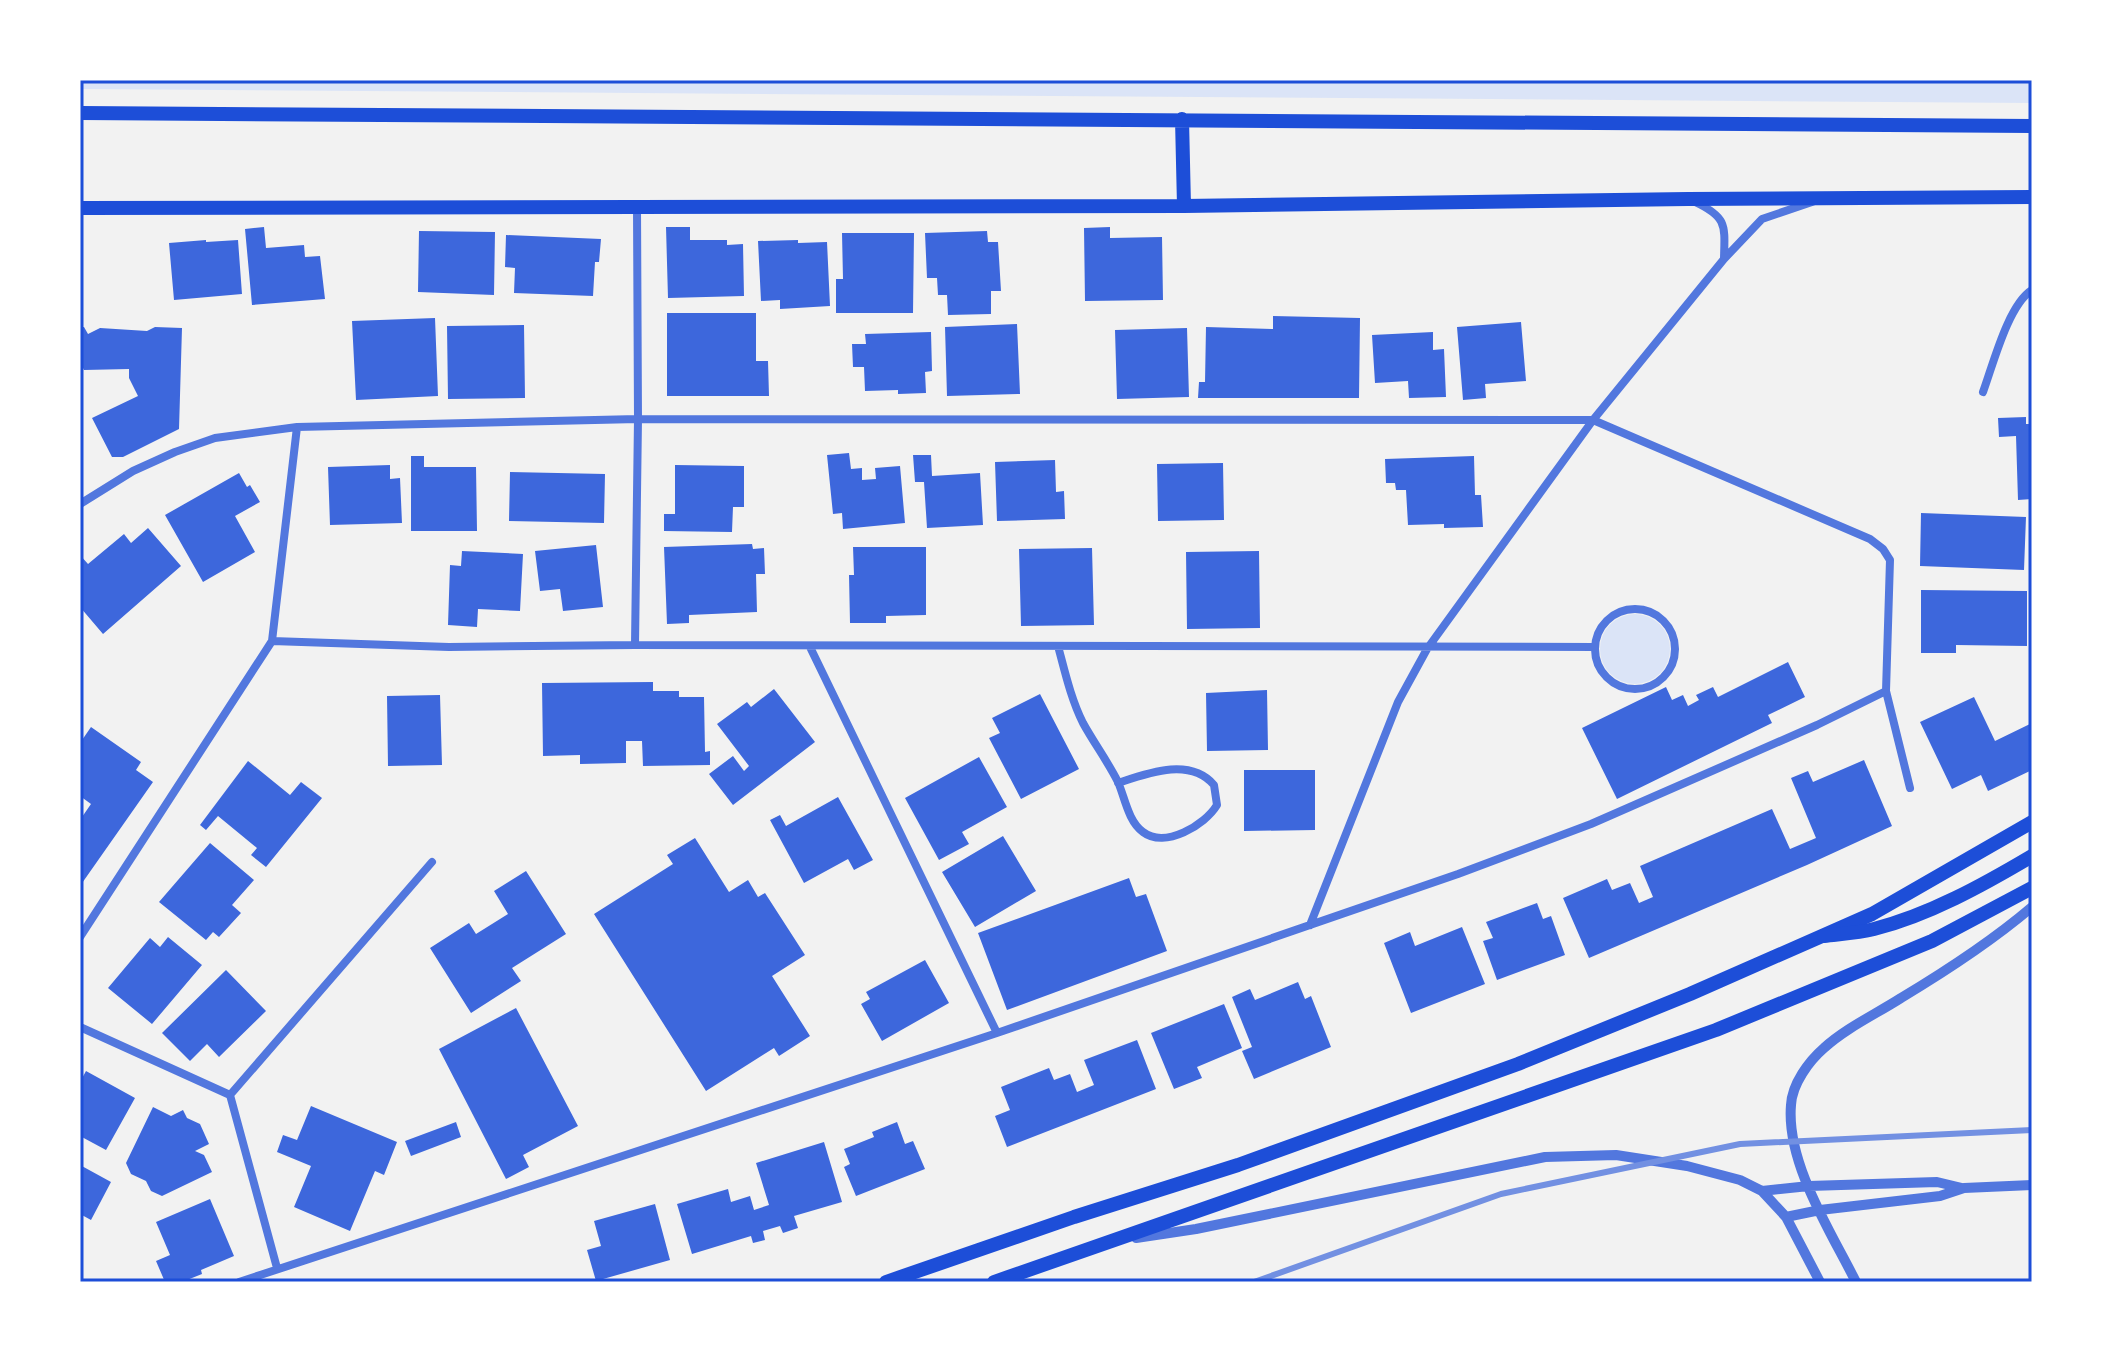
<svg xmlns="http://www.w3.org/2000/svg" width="2112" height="1362" font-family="Manrope,sans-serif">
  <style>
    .green { fill: #dbe4f7 }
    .building { fill: #3d67dc }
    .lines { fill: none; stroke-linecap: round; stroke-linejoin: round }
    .minor { stroke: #5277de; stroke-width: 8 }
    .tertiary { stroke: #5277de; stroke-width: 10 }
    .primary { stroke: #1d4ed8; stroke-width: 14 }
    .trunk { stroke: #1d4ed8; stroke-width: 14 }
    .rail { stroke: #7290e2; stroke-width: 6 }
    .neatline { fill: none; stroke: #1d4ed8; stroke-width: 3 }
  </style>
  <rect width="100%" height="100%" fill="#f2f2f2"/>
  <path class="green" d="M80 80H2032V103L80 89Z
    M1600 649a35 35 0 1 1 70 0a35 35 0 1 1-70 0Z"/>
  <path class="building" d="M264 227 266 248 304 245 305 257 320 256 325 299 252 305 245 229Z
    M666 227H690V240H727V245L743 244 744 296 668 298Z
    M1110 227V238L1162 237 1163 300 1085 301 1084 228Z
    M419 231 495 232 494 295 418 292Z
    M987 231 988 242H998L1001 291H991V314L948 315 947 295H938L937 278H927L925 233Z
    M842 233H914L913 313H836V279H843Z
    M506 235 601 239 599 262H595L593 296 514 293 515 268 505 267Z
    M206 240V242L238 240 242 294 174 300 169 243Z
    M798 240V243L827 242 830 306 780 309V300L761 301 758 241Z
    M667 313H756V361H768L769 396H667Z
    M1273 316 1360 318 1359 398H1198L1199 382H1205L1206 327 1273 329Z
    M435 318 438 396 356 400 352 321Z
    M1521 322 1526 381 1485 384 1486 398 1463 400 1457 327Z
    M1017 324 1020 394 947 396 945 327Z
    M524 325 525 398 448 399 447 326Z
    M80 327H84L88 334 100 328 147 331 155 327 182 328 179 429 123 457H112L92 418 138 396 129 378V369L84 370 80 362Z
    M1187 328 1189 397 1117 399 1115 330Z
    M931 332 932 371 925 372 926 393 898 394V390L865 391 864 367H853L852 344H866L865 334Z
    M1433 332V350L1444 349 1446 397 1409 398 1408 381 1375 383 1372 335Z
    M2026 417V424H2032V499L2018 500 2016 436 1999 437 1998 418Z
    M849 453 851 469 862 468V480L876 479 875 468 900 466 905 523 843 529 842 513 833 514 827 455Z
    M913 455H931L932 476 980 473 983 525 927 528 924 482H915Z
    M411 456H424V467H476L477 531H411Z
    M1474 456 1475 495H1481L1483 527 1444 528V524L1408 525 1406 490H1396L1395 483H1386L1385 459Z
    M1055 460 1056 492 1064 491 1065 519 997 521 995 462Z
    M1223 463 1224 520 1158 521 1157 464Z
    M390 465V479L400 478 402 523 330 525 328 467Z
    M675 465 744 466V507H733L732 532 664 531V514H675Z
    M510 472 605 474 604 523 509 521Z
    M239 473 247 487 250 485 260 502 235 516 255 552 203 582 165 515Z
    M1921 513 2026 517 2024 570 1920 566Z
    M148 528 181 566 103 634 80 607V555L88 564 124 534 131 543Z
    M752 544 753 549 764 548 765 574H756L757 612 689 615V623L667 624 664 547Z
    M596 545 603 607 563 611 560 589 540 591 535 551Z
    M853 547H926V615L886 616V623H850L849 575H854Z
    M1092 548 1094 625 1021 626 1019 549Z
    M462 551 523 554 520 611 478 609 477 627 448 625 450 565 461 566Z
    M1259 551 1260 628 1187 629 1186 552Z
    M1921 590 2027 591V646L1956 645V653H1921Z
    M1788 662 1805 697 1768 715 1772 723 1617 799 1582 728 1666 687 1672 700 1683 695 1688 706 1699 700 1696 695 1713 687 1718 697Z
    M653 682V691H679V697H704L705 752 710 751V765L643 766 642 741H626V763L580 764V755L543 756 542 683Z
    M774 689 815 742 733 805 709 774 733 756 744 771 749 766 717 724 747 702 751 707Z
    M1267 690 1268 750 1207 751 1206 693Z
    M1040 694 1079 769 1021 799 989 738 1000 733 992 718Z
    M440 695 442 765 388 766 387 696Z
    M1974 697 1995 741 2032 723V770L1988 791 1981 775 1952 789 1920 722Z
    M91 727 141 762 136 770 153 782 80 886V816L82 817 91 804 80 796V743Z
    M979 757 1007 807 962 832 969 844 939 860 905 798Z
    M1864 760 1892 826 1807 865 1589 958 1563 898 1607 879 1612 890 1630 883 1639 903 1653 897 1640 866 1772 809 1790 849 1816 838 1791 778 1808 771 1813 782Z
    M248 761 290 795 301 782 322 798 266 867 251 855 257 848 218 816 206 830 200 825Z
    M1244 770H1315V830L1244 831Z
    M838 797 873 860 854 870 848 859 804 883 770 820 780 815 786 826Z
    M1003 836 1036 891 975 927 942 872Z
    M695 838 729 892 748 880 758 897 765 893 805 955 772 976 810 1036 779 1056 774 1048 706 1091 594 914 673 864 667 855Z
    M210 843 254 880 232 905 241 913 219 937 213 932 206 940 159 902Z
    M526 871 566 934 512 968 521 981 471 1013 430 948 469 923 476 934 508 914 494 891Z
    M1129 878 1136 897 1146 894 1167 951 1007 1010 978 933Z
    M1537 903 1543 919 1551 916 1565 955 1497 980 1483 941 1493 938 1486 922Z
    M1462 927 1485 984 1411 1013 1384 943 1410 932 1415 946Z
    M168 937 202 965 152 1024 108 988 150 938 160 947Z
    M925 960 949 1003 882 1041 861 1004 870 999 866 992Z
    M226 970 266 1011 219 1057 207 1044 190 1061 162 1033Z
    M1298 982 1305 999 1311 996 1331 1047 1254 1079 1242 1051 1252 1047 1232 997 1250 989 1255 1000Z
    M1224 1004 1242 1048 1197 1067 1202 1078 1174 1089 1151 1033Z
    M516 1008 578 1126 523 1155 529 1167 506 1179 439 1049Z
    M1137 1040 1156 1089 1007 1147 995 1116 1010 1110 1001 1087 1049 1068 1054 1080 1070 1074 1077 1092 1094 1085 1084 1060Z
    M86 1071 135 1098 106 1150 80 1136V1082Z
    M311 1106 397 1142 384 1175 375 1171 350 1231 294 1207 311 1166 277 1152 283 1135 297 1140Z
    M153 1107 171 1116 183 1110 187 1118 200 1124 209 1144 195 1151 204 1155 212 1172 162 1196 151 1191 146 1181 131 1174 126 1163Z
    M456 1122 461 1137 411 1156 405 1141Z
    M897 1122 905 1144 913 1141 925 1169 856 1196 844 1167 850 1164 844 1149 874 1137 872 1132Z
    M824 1142 842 1202 794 1216 798 1228 783 1233 780 1226 763 1231 765 1240 753 1243 751 1236 692 1254 677 1204 728 1189 731 1202 750 1196 754 1210 769 1205 756 1163Z
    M80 1165 111 1182 91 1220 80 1214Z
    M210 1199 234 1256 201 1270 202 1274 182 1282H165L156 1261 170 1255 156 1222Z
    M655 1204 670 1260 596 1281 587 1250 601 1246 594 1221Z"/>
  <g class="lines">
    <path class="minor" d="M1695 202C1727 217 1725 225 1724 258
      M1983 392C1993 365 2008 305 2032 290
      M80 504 133 471 175 452 215 438 297 427 638 419 1593 420 1870 539 1883 549 1890 560 1886 691 1910 788
      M1595 649a40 40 0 1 1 80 0a40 40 0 1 1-80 0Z
      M272 641 449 647 635 645 1595 647
      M635 645 638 419 637 207
      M1058 646C1065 672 1071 699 1083 723 1094 743 1108 762 1118 782 1125 798 1128 821 1143 832 1165 849 1205 825 1217 805L1214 785C1190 757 1148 773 1118 783
      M810 647 997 1033
      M1310 925 1398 702 1427 649 1593 420 1724 259 1762 219 1812 202
      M80 937 272 641 297 427
      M80 1027 230 1095 277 1268
      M230 1095 432 862
      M239 1282 997 1033 1458 874 1591 824 1817 725 1886 691"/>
    <path class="tertiary" d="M1762 1191 1809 1186 1937 1182 1962 1188
      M1786 1217 1820 1210 1940 1196 1964 1188 2032 1185
      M1136 1238 1196 1229 1545 1157 1616 1155 1687 1166 1740 1180 1762 1191 1786 1217 1820 1282
      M1856 1282C1831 1232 1786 1163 1791 1105 1792 1084 1809 1061 1824 1048 1846 1028 1876 1014 1901 998 1946 971 1992 941 2032 907"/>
    <path class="primary" d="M886 1282 1074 1217 1238 1165 1518 1064 1690 994 1872 914 2032 822
      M994 1282 1716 1030 1932 941 2032 888"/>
    <path class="trunk" d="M80 113 2032 126
      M1182 119 1184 206
      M80 208 1184 206 1688 199 2032 197
      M1824 936C1840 934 1858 933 1874 929 1929 915 1983 885 2032 856"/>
    <path class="rail" d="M1254 1282 1501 1194 1740 1144 2032 1130"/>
  </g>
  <rect width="2112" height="1362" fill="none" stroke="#ffffff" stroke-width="164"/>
  <rect x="82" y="82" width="1948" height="1198" class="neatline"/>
</svg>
